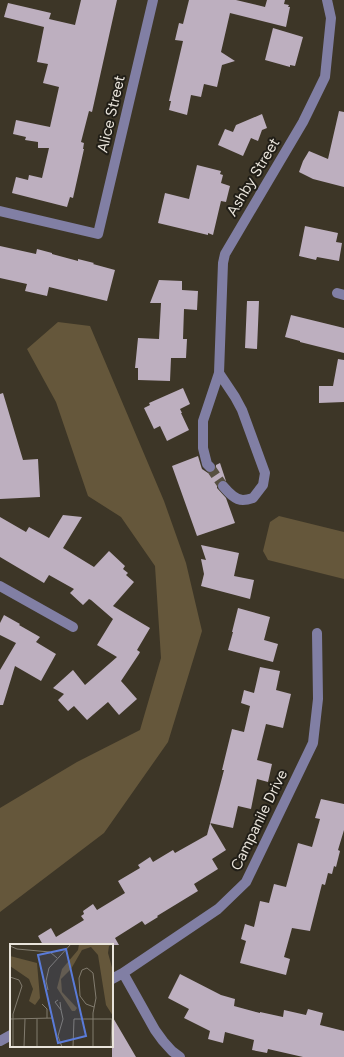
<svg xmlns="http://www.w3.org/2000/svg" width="344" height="1057" font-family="Figtree,sans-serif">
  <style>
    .green { fill: #65573b }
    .building { fill: #bdafbf }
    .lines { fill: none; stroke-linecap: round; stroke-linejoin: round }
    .minor-tunnel { stroke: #575042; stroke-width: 10; stroke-dasharray: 10 5; stroke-linecap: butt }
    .minor { stroke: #817fa4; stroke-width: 10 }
    .labels { text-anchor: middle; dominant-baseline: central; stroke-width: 4; stroke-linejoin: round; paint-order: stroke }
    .street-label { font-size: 15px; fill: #e9e4db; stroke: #211e17 }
    .inset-road { fill: none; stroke: #827c6f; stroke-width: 1 }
    .view { fill: #5a7bd9; fill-opacity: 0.15; stroke: #5a7bd9; stroke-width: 2 }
    .inset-edge { fill: none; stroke: #e9e4db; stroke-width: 2 }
  </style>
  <rect width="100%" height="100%" fill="#3d3627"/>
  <path class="green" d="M58 322 90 326 164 501 186 563 202 631 168 742 104 833 0 912V808L77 762 140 730 161 658 155 566 121 517 88 496 56 402 27 349Z
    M279 516 344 532V579L268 560 263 551 270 522Z"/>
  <path class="building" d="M81 0H117L92 112 89 111 81 142 84 143 83 149H84L73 198 70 197 67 207 12 193 16 177 28 180 29 175 42 178 49 148H38V142L25 140 26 137 13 134 16 120 50 127 59 87 43 83 48 64 37 62 44 27 4 17 8 3 51 13 49 19 75 25Z
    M189 0H236L265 7 267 0H285L284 4 289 5 288 7H290L286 27 230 13 221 52 235 61 222 65 217 87 204 84 201 97 191 95 187 115 169 110 171 101H169L183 41 175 40 179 23 183 24Z
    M273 28 303 37 295 66 290 65V67L265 60Z
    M339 111 344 112V187L313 179 299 172 303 161 309 151 328 159Z
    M262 114 267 128 262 130 258 141 251 138 243 156 218 145 225 129 233 132 236 125Z
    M197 165 221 171 220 174 223 175 221 183 230 186 226 202 221 201 213 235 208 233V235L158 223 165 193 189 199Z
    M305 226 338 233 336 242 342 243 339 261 317 257 316 260 299 256Z
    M0 246 36 254 37 249 52 253V254L78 261V259L94 263 93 264 115 270 107 301 49 287 47 296 25 291 27 284 0 278Z
    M159 280 182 281V290L198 291 197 310 184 309 183 339H187L186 358H171L170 381 138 380V368H135L138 338 159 339 161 303H150Z
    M247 301H259L257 349 245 348Z
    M291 315 344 328V353L300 342V341L285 337Z
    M338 359 344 360V402L319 403V386H333Z
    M183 388 190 404 180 409 182 413H181L189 430 167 441 160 426 154 429 144 408 150 405 149 403Z
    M3 393 23 460 38 459 40 497 0 499V394Z
    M198 456 201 466 202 469 208 473H211L214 472 216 468V465L220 463 226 481 222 480 219 481 217 483V488L226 498 235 523 197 536 172 466Z
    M63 515 82 517 63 548 94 567 109 551 125 566 123 569 128 573 126 575 134 582 113 606 150 628 137 650 140 652 139 654 121 681 137 699 119 715 108 702 87 720 74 706 68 711 58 700 64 694 53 688 73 670 85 685 117 657 97 645 113 619 91 600 89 599 83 605 70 593 74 589 49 575 44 583 0 557V517L26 532 29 527 49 538Z
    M201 545 239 553 234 576 254 580 250 599 201 586 204 574 201 559 206 560Z
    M238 608 270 617 264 640 278 644 273 662 228 650 233 632H232Z
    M4 615 20 624 19 625 40 637 36 642 56 654 41 681 15 666 3 705H0V670L16 643 0 635V623Z
    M260 667 280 671 276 690 291 694 283 728 266 724 257 760 272 764 268 782 257 779 251 809 238 806 233 828 210 823 226 850 212 859 218 869 194 884 198 891 157 916 158 917 145 925 142 921 115 938 119 945H43L38 936 51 928 56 937 84 920 81 916 84 914 83 911 93 904 97 910 125 893 118 881 140 868 138 865 150 857 153 862 173 850 175 853 207 835 224 770H222L232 729 244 732 250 706 241 703 244 690 254 693Z
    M321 799 344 804V830L338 850 340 851 336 867 334 866 332 874 328 873 325 885 322 884 310 931 292 928 284 957 290 959 286 975 240 963 246 941 241 939 245 924 254 927 260 901 269 903 274 884 286 887 298 843 312 847 320 819 315 818Z
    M180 974 221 995 235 999 234 1006 260 1013V1012L283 1017 284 1010 306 1015 308 1009 323 1013 320 1025 344 1031V1057H303L268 1049 267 1053 252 1050 254 1040 225 1032 223 1043 208 1039 210 1031 184 1018 189 1009 168 998Z
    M112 1016 136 1057H112Z"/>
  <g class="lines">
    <path class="minor-tunnel" d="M210 467 223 486"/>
    <path class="minor" d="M0 211 98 234 153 0
      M337 293 344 295
      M219 373 223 263 225 254 303 122 325 77 331 18 327 0
      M210 467 207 464 203 448V421L219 373 235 397 242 410 265 473 263 485 253 498C250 499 246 500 243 500 235 500 228 492 223 486
      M0 586 73 627
      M123 973 155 1030 163 1041 172 1051 180 1057
      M112 979 123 973 218 909 246 882 313 743 318 699 317 633
      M0 1041 11 1035"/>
  </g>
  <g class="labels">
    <g class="street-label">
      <text transform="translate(111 114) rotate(-77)">Alice Street</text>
      <text transform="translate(253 177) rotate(-59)">Ashby Street</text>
      <text transform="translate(259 820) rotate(-64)">Campanile Drive</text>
    </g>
  </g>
  <g transform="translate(10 944)">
    <rect width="103" height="103" fill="#3d3627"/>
    <path d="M69 0H103L99 2 98 9 103 27V72L96 61 88 11 81 3 72 6 61 25 51 35 52 48 67 64 65 67H62L47 44 52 25 68 6ZM0 12 27 19 30 54 25 61 19 57 23 45 19 35 0 22Z" fill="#65573b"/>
    <path class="inset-road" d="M0 2 7 5 40 8 47 14M77 24 83 29 86 54 83 69V103M77 24 72 26 69 34 70 52 76 60 84 63M0 33 9 36 12 42 3 70V103M38 46 36 37 39 24 61 0M48 56 45 58 51 66 50 58M32 60 37 65V74M51 66 53 75 48 92 52 103M0 75 43 74M14 103 15 75M27 103V75M63 103 64 75H103M101 103 102 75"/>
    <path class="view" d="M56 5 76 92 48 99 28 11Z"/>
    <rect width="103" height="103" class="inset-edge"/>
  </g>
</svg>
